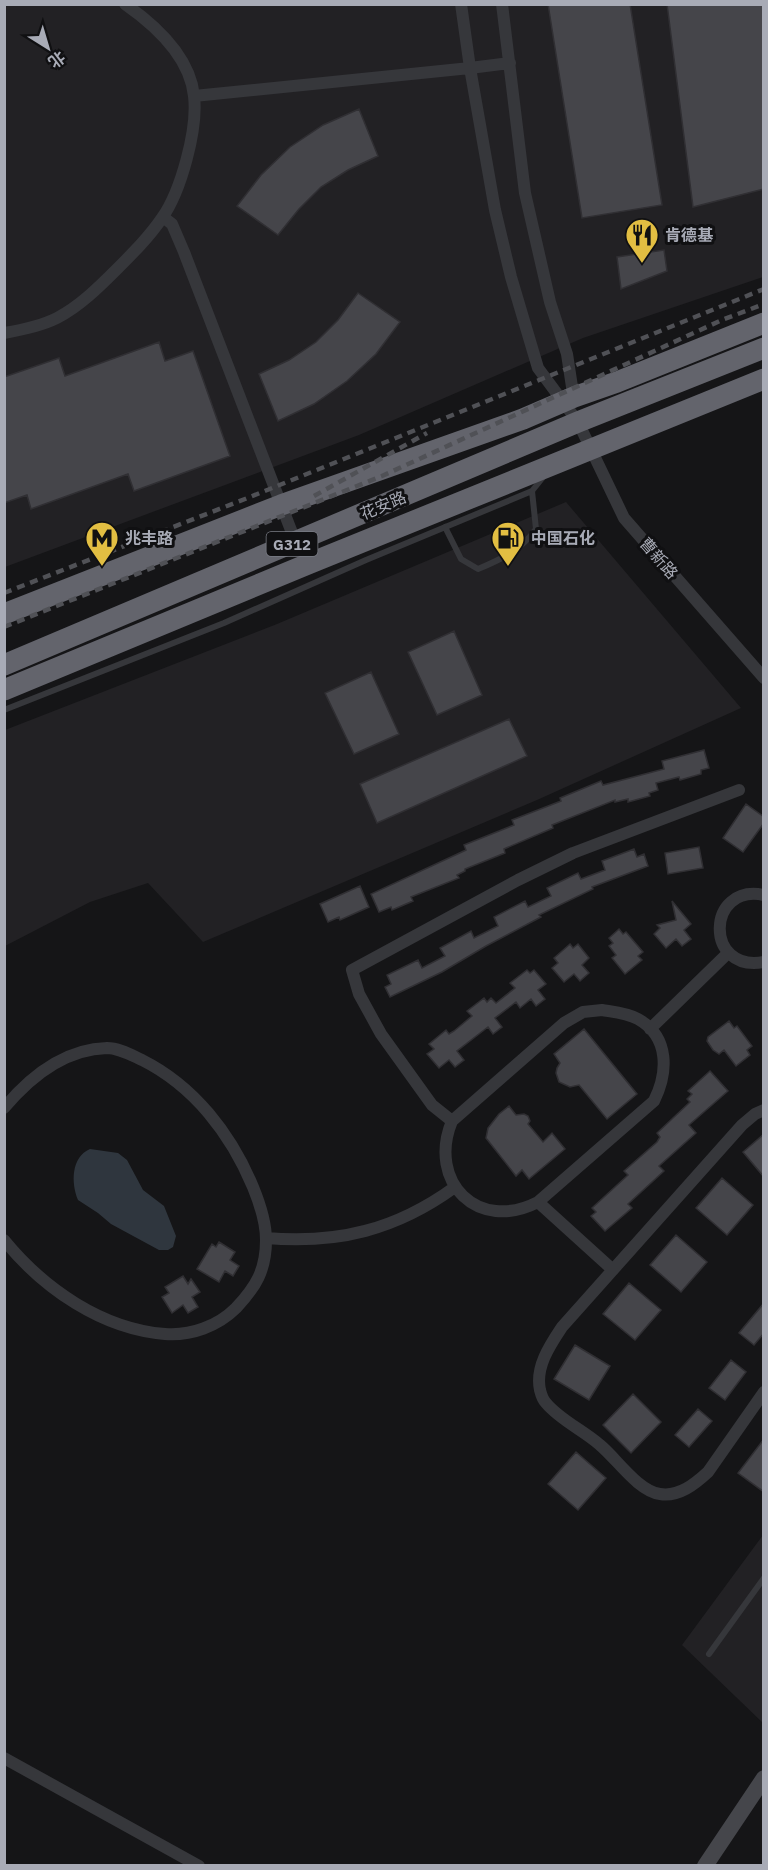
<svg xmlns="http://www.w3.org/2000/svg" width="768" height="1870" font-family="'IBM Plex Sans','Noto Sans SC',sans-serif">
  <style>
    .built { fill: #222124 }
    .water { fill: #2f363e }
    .building { fill: #45454a; stroke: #302f33; stroke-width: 1.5 }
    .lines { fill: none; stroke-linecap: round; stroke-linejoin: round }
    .lane { stroke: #36373b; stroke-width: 6 }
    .street { stroke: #36373b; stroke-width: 12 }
    .secondary { stroke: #45464b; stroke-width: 16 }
    .highway { stroke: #63646c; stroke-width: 21 }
    .rail { stroke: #505156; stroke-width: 4.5; stroke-dasharray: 8 6; stroke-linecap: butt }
    .labels { text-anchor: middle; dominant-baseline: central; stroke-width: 6; stroke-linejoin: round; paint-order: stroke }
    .shield { fill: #101012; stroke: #7a7c85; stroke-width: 1.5 }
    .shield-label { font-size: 15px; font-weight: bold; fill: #a8abb6 }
    .poi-label { font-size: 16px; font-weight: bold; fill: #a8abb6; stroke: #101012; text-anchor: start }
    .street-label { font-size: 16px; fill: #a8abb6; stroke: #101012 }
  </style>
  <rect width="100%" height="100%" fill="#151517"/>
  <path class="built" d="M5 5H763V277L583 338 359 435 5 567Z
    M566 502 741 708 537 800 203 942 148 883 90 902 5 946V730L277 624Z
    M763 1535V1723L682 1645Z"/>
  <path class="water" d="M90 1149 118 1153 127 1160 143 1190 164 1206 176 1236 173 1247 168 1250H159L111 1224 98 1213 78 1200C71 1183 71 1157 90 1149Z"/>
  <path class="building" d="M548 4H630L662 205 582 218Z
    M667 4H764V189L693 207Z
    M359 109 378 156 348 170 321 187 299 209 278 235 237 206 261 175 290 147 323 125Z
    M664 250 667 271 621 289 617 257Z
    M358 293 400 322 376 354 347 381 314 404 278 421 259 374 289 360 316 342 338 320Z
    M159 342 165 361 193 351 230 456 134 491 128 474 31 509 27 495 4 503V377L59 358 65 376Z
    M454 631 482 695 437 715 408 652Z
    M371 672 399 734 354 754 325 693Z
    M509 719 527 756 377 823 360 784Z
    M704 750 709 768 701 770V774L680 780 679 777 656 783 658 790 649 793 650 796 628 802V799L615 802V800L552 825 553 828 504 849 505 853 465 869V871L457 875 459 878 411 897 413 901 392 910 391 907 379 912 371 894 466 850 464 845 514 825 512 820 561 801 560 798 601 781 603 785 664 769 662 761Z
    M746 804 764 817V823L743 852 723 838Z
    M699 847 703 868 668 874 665 853Z
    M634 849 637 857 644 854 648 866 592 887 593 889 539 915 541 917 486 946 442 972 390 997 385 987 391 984 387 975 418 960 422 968 445 956 440 948 471 931 474 938 498 926 494 917 525 901 528 907 551 896 547 888 578 873 581 879 605 870 602 861Z
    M360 886 369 907 340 920 339 917 328 922 320 904Z
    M672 901 691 924 684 930 691 939 682 946 676 939 666 948 654 934 660 928 657 925 676 920Z
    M619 929 623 934 626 932 643 952 638 956 642 960 625 974 612 958 616 955 609 946 613 943 609 938Z
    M570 944 573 948 578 944 589 958 582 965 589 973 580 981 574 974 564 982 552 968 558 963 554 958Z
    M527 970 530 973 534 970 546 984 538 990 545 999 536 1006 531 999 520 1008 516 1002 495 1018 502 1027 493 1034 488 1027 457 1051 464 1060 455 1067 449 1060 439 1068 427 1054 434 1049 429 1044 446 1030 449 1034 454 1031 472 1016 467 1011 484 998 487 1002 491 998 496 1003 515 988 510 983Z
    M729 1021 734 1028 737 1026 752 1046 747 1050 750 1055 736 1066 724 1050 719 1054 713 1050 707 1041 708 1037Z
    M584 1029 637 1094 607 1119 579 1085 570 1087 559 1082 556 1073 557 1068 560 1063 554 1054Z
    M710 1071 728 1091 689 1125 696 1133 659 1166 664 1171 628 1204 632 1208 605 1231 591 1216 596 1212 592 1208 628 1175 624 1171 657 1142 660 1137 657 1133 690 1102 687 1099 692 1094 688 1091Z
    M509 1106 516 1115 524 1114 528 1116 530 1121 528 1124 543 1142 552 1133 565 1149 529 1179 522 1170 516 1176 486 1138 488 1128 499 1114Z
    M764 1134V1177L743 1152Z
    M722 1178 753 1205 727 1235 696 1208Z
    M676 1235 707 1262 681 1292 650 1265Z
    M219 1242 235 1252 230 1260 239 1266 233 1276 225 1271 219 1282 197 1269 212 1244 216 1247Z
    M183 1276 188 1284 191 1279 200 1292 192 1297 198 1307 188 1313 183 1305 172 1313 162 1297 169 1293 165 1287Z
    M629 1283 661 1310 635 1340 603 1314Z
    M764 1303V1333L754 1345 739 1333Z
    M575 1345 610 1366 589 1400 554 1379Z
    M731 1360 746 1372 725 1400 709 1388Z
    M633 1394 661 1422 631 1453 603 1425Z
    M698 1409 712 1421 689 1447 675 1435Z
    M764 1439V1492L738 1473Z
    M576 1452 606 1478 578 1510 548 1484Z"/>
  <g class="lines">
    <path class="lane" d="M445 527 461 559 478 569C502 559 521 550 536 529L532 491
      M4 710 224 623 366 560 532 491 544 476
      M709 1654 764 1578"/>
    <path class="street" d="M461 4 470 68 495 210 511 277 538 368 578 422 624 518 764 678
      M502 4 525 193 550 302 567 354 574 400
      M194 96 470 68 510 63
      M163 217 172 224 184 252 294 538
      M4 333C22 330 41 326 57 318 80 306 99 287 117 269 133 253 149 237 162 218 181 191 198 129 194 96 190 57 155 25 125 4
      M764 895C706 883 704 973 764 962
      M602 1010C614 1012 627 1013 638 1019 670 1037 668 1073 654 1101L538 1202C478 1233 427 1182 452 1121L564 1023 583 1012Z
      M650 1029 728 953
      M4 1108C30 1077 65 1049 107 1048 119 1048 131 1055 142 1060 194 1086 231 1134 253 1187 260 1204 266 1222 266 1240 266 1270 256 1287 236 1308 218 1326 191 1336 165 1334 102 1329 44 1289 4 1240
      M764 1110 755 1114 742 1125 562 1327C550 1345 535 1367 540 1390 541 1394 543 1400 546 1403 560 1420 583 1430 600 1445 617 1459 638 1491 660 1494 679 1497 695 1484 708 1472L764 1392
      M452 1121 432 1105 381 1034 359 994 352 970 518 880 573 853 739 790
      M538 1202 613 1270
      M266 1238C338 1244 396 1230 455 1187
      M4 1758 199 1866"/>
    <path class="secondary" d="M705 1866 764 1778"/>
    <path class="highway" d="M4 614 281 505 523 419 574 397 617 382 764 323
      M4 665 578 422 764 348
      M4 690 308 564 764 379"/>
    <path class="rail" d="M314 496 427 433
      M4 593 245 499 764 289
      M4 627 382 476 722 320 764 304"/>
  </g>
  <defs>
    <symbol id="restaurant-pin" viewBox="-11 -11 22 30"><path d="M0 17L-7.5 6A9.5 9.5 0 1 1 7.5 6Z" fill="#e2be42" stroke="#101012"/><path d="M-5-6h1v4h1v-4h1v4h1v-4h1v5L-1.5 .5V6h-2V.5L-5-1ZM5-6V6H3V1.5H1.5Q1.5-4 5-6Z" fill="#111"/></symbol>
    <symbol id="metro-pin" viewBox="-11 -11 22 30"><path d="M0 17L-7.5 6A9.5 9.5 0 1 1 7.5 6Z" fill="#e2be42" stroke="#101012"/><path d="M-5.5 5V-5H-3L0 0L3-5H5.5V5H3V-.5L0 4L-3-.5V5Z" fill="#111"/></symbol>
    <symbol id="fuel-pin" viewBox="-11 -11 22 30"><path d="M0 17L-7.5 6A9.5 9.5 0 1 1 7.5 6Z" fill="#e2be42" stroke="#101012"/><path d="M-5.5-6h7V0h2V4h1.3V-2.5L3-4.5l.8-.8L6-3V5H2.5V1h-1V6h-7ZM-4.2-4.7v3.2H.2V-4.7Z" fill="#111"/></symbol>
  </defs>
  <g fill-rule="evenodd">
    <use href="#restaurant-pin" x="623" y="216" width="38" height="52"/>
    <use href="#metro-pin" x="83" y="519" width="38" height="52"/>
    <use href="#fuel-pin" x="489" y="519" width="38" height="52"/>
  </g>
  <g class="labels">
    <rect class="shield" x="266.5" y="532" width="51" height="24" rx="4.5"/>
    <g class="shield-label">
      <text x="292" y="544">G312</text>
    </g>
    <g class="poi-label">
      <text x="665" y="235">肯德基</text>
      <text x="125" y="538">兆丰路</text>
      <text x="531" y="538">中国石化</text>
    </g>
    <g class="street-label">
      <text transform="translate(383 505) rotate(-23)">花安路</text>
      <text transform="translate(659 558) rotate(49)">曹新路</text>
    </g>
  </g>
  <rect width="768" height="1870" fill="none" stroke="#a8abb6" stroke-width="12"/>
  <g transform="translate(48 48) rotate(143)" stroke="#101012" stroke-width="4.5" paint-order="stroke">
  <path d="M0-4.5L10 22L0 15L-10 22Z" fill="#a8abb6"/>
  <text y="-9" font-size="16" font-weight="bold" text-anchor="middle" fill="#a8abb6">北</text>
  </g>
</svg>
